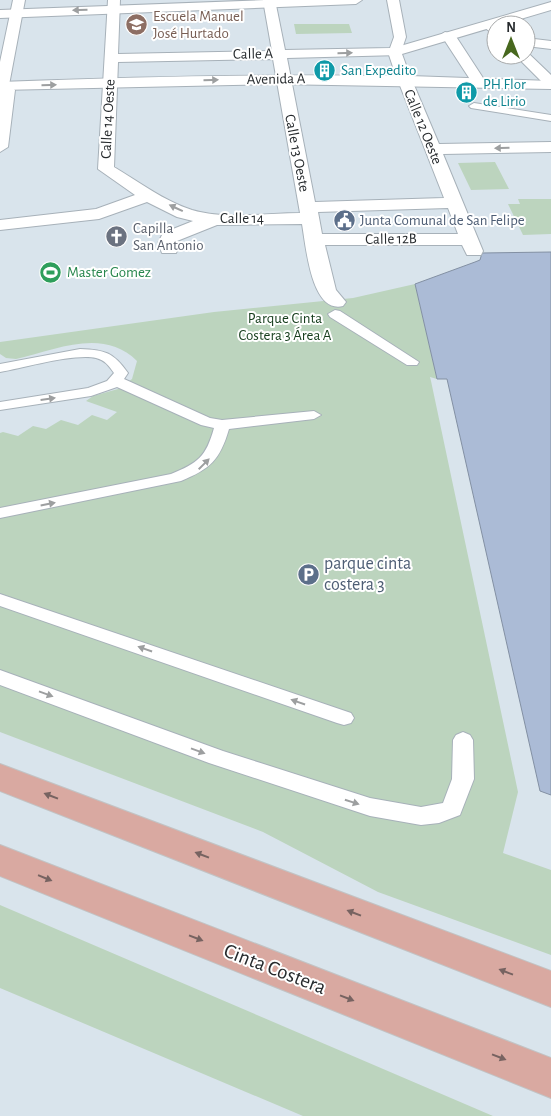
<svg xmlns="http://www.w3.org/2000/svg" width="551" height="1116" font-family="'Alegreya Sans',sans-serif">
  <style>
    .green { fill: #bcd4be }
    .water { fill: #abbbd6; stroke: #8390a3 }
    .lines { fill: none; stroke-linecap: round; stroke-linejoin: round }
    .lane-casing { stroke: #a7b1b9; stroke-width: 2 }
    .street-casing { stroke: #a7b1b9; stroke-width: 2 }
    .secondary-casing { stroke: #a7b1b9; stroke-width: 2 }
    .primary-casing { stroke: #c2c3c4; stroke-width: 2 }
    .lane { fill: #fff; fill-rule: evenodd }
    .street { fill: #fff; fill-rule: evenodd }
    .secondary { fill: #fff; fill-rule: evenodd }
    .primary { fill: #d9a9a1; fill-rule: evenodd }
    .oneway { fill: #9d9fa0 }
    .oneway2 { fill: #776361 }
    .labels { text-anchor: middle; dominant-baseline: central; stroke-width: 4; stroke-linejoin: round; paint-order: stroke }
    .far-education-label { font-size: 15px; fill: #785e54; stroke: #fff; text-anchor: start }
    .far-street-label { font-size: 15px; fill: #262a2d; stroke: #fff }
    .far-culture-label { font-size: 15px; fill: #0d838f; stroke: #fff; text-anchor: start }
    .far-service-label { font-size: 15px; fill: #4e5e75; stroke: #fff; text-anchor: start }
    .far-worship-label { font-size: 15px; fill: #5b616d; stroke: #fff; text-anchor: start }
    .far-leisure-label { font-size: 15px; fill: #27864d; stroke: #fff; text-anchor: start }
    .far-park-label { font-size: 15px; fill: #153d1c; stroke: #fff }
    .service-label { font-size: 18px; fill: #4e5e75; stroke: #fff; text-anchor: start }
    .near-street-label { font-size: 21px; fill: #262a2d; stroke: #fff }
  </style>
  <rect width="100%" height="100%" fill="#d9e4ec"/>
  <path class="green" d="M294 24H349L352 33 296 34Z
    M495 162 509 189 471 190 458 163Z
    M518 199H551V234L523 235 508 204H520Z
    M415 284 437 379 430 377 431 381 518 792 503 853 551 870V955L378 892 263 832 0 732V433L3 432 18 436 33 426 46 429 61 420 78 425 92 415 107 420 117 412 86 401 93 396 118 389 132 379 137 361C103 327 56 350 16 359L6 358 0 354V342L214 312 353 298Z
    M0 905 493 1116H303L0 988Z"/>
  <path class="water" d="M551 252V795L540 791 447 379H437L415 284 475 262 480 260 482 253Z"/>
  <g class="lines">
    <defs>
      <path id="lane" d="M474 103 551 115V121L471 108 469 106Z
        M335 310 340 311 419 362 417 365H407L330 317 328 314Z
        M80 349C105 350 113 352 128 373L124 379 210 418 222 420 314 411 321 415 314 419 229 429C220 460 210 469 181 481L0 518V508L171 474C198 463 206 457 214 428L201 425 117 387 91 396 0 410V402L88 388 107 381 114 373C109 366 105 360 96 358 75 353 23 368 0 372V364Z
        M0 594 351 713 354 718 351 723 344 725 337 723 0 606Z
        M0 670 223 751 370 798 421 807 443 803 452 779 453 740 456 735 463 732 470 735 473 740 474 779 460 815 439 823 421 825 370 816 209 763 0 685Z"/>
      <path id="street" d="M13 0H25L9 85 15 90 8 147 0 152V62Z
        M108 0H120L118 54 272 51 263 0H275L285 50 390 48 394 37 387 0H399L406 37 400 55 287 58 315 202 444 198 397 78 404 74 411 78 439 144 551 142V152L443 154 483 251 481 255H467L462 245H325L336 290 346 302 343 306C311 314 306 246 302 224L217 225 177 241 178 249 176 253H162L158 243 163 233 193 221 177 217 147 202 99 219 0 230V220L96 209 135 195 98 169ZM273 59 300 213C265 213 226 220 192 210 164 201 139 182 114 167L118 62ZM448 208 458 234H322L318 212Z
        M487 21 496 26V36L481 25Z
        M445 32 455 35 485 81 483 84H473L445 41 439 36Z
        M526 38 551 41V49L526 46Z
        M527 52 551 75V87L546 86 515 55H526Z"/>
      <path id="secondary" d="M266 0H362L356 4 0 18V10Z
        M551 2V10L402 54 410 76 551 81V89L276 84 0 90V82C132 77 264 74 396 76L388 52 390 49Z"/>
      <path id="primary" d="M0 764 551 971V1007L0 791Z
        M0 845 551 1058V1098L0 876Z"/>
    </defs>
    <use href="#lane" class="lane-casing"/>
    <use href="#street" class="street-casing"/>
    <use href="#secondary" class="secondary-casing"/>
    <use href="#primary" class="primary-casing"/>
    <use href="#lane" class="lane"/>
    <use href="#street" class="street"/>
    <use href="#secondary" class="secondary"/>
    <use href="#primary" class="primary"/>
  </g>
  <defs><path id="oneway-solid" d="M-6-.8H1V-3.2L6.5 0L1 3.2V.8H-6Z" transform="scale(1.25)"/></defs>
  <g class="oneway">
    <use href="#oneway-solid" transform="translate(80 10) rotate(178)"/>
    <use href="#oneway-solid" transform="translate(345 53) rotate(-1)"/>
    <use href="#oneway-solid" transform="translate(211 80) rotate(-2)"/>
    <use href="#oneway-solid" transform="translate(49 85) rotate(-1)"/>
    <use href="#oneway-solid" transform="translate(502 148) rotate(179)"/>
    <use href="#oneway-solid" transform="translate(176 208) rotate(-155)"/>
    <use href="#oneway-solid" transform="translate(48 399) rotate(-8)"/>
    <use href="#oneway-solid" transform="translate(204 464) rotate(-45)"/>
    <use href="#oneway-solid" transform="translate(48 504) rotate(-11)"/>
    <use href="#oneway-solid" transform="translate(145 649) rotate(-161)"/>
    <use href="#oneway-solid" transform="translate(46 694) rotate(20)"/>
    <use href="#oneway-solid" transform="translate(298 702) rotate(-161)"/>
    <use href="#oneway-solid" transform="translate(198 751) rotate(20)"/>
    <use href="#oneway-solid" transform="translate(352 802) rotate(18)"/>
  </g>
  <g class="oneway2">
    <use href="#oneway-solid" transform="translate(51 796) rotate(-159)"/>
    <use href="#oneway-solid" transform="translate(202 855) rotate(-159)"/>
    <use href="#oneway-solid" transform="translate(45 878) rotate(22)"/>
    <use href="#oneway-solid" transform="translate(354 913) rotate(-159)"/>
    <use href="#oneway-solid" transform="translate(196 938) rotate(21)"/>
    <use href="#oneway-solid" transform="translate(506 972) rotate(-159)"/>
    <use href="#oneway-solid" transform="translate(347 998) rotate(21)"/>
    <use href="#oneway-solid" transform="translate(499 1057) rotate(21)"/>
  </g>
  <defs>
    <symbol id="school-disc" viewBox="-11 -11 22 22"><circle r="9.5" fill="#8d6e63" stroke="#fff"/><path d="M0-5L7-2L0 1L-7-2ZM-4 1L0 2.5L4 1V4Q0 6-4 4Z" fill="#fff"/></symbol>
    <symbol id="building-disc" viewBox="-11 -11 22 22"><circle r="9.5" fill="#0f9aa8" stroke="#fff"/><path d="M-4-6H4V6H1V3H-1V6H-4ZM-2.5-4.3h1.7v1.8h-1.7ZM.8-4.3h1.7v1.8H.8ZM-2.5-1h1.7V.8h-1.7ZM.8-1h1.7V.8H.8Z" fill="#fff"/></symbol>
    <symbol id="civic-disc" viewBox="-11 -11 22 22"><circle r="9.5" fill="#5c6f8a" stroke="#fff"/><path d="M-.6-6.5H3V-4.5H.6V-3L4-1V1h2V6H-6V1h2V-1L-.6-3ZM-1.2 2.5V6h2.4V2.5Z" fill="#fff"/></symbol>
    <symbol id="church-disc" viewBox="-11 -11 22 22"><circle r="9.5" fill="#6b7280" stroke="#fff"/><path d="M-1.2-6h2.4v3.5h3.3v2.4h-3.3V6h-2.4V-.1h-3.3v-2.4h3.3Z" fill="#fff"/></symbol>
    <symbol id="stadium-disc" viewBox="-11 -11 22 22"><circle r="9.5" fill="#2e9e5b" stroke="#fff"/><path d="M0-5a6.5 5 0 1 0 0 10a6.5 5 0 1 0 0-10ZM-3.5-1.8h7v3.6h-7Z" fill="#fff"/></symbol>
    <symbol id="parking-disc" viewBox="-11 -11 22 22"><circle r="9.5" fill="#5c6f8a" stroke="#fff"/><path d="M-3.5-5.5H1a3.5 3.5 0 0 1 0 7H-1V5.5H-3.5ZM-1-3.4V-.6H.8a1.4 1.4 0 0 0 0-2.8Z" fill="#fff"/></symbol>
  </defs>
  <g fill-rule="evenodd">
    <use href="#school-disc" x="124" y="12" width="25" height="25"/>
    <use href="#building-disc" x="312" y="58" width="25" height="25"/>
    <use href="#building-disc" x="454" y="80" width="25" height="25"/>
    <use href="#civic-disc" x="332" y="208" width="25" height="25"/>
    <use href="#church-disc" x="104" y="224" width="25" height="25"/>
    <use href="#stadium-disc" x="38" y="260" width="25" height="25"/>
    <use href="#parking-disc" x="296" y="562" width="25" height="25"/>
  </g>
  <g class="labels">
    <g class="far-education-label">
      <text x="153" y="16">Escuela Manuel<tspan x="153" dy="17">José Hurtado</tspan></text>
    </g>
    <g class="far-street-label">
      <text transform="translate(253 54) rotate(-1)">Calle A</text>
      <text transform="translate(276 79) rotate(-1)">Avenida A</text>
      <text transform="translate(108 119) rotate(-87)">Calle 14 Oeste</text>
      <text transform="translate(423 127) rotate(68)">Calle 12 Oeste</text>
      <text transform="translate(297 153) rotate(79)">Calle 13 Oeste</text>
      <text x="242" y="218">Calle 14</text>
      <text transform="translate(391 239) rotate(-1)">Calle 12B</text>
    </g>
    <g class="far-culture-label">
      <text x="341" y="70">San Expedito</text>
      <text x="483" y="84">PH Flor<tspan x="483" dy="17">de Lirio</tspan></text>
    </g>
    <g class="far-service-label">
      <text x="360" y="220">Junta Comunal de San Felipe</text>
    </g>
    <g class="far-worship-label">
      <text x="133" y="228">Capilla<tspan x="133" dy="17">San Antonio</tspan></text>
    </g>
    <g class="far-leisure-label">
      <text x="67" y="272">Master Gomez</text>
    </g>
    <g class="far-park-label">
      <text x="285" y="318">Parque Cinta<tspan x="285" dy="17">Costera 3 Área A</tspan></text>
    </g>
    <g class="service-label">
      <text x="324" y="564">parque cinta<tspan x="324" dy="21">costera 3</tspan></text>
    </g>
    <g class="near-street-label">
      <text transform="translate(275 969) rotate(21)">Cinta Costera</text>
    </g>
  </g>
  <g transform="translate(511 40)"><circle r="24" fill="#ffffff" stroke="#a8aaab"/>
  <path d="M0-4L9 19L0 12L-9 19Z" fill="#47681e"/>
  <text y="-8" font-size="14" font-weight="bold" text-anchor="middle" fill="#262a2d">N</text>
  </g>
</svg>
